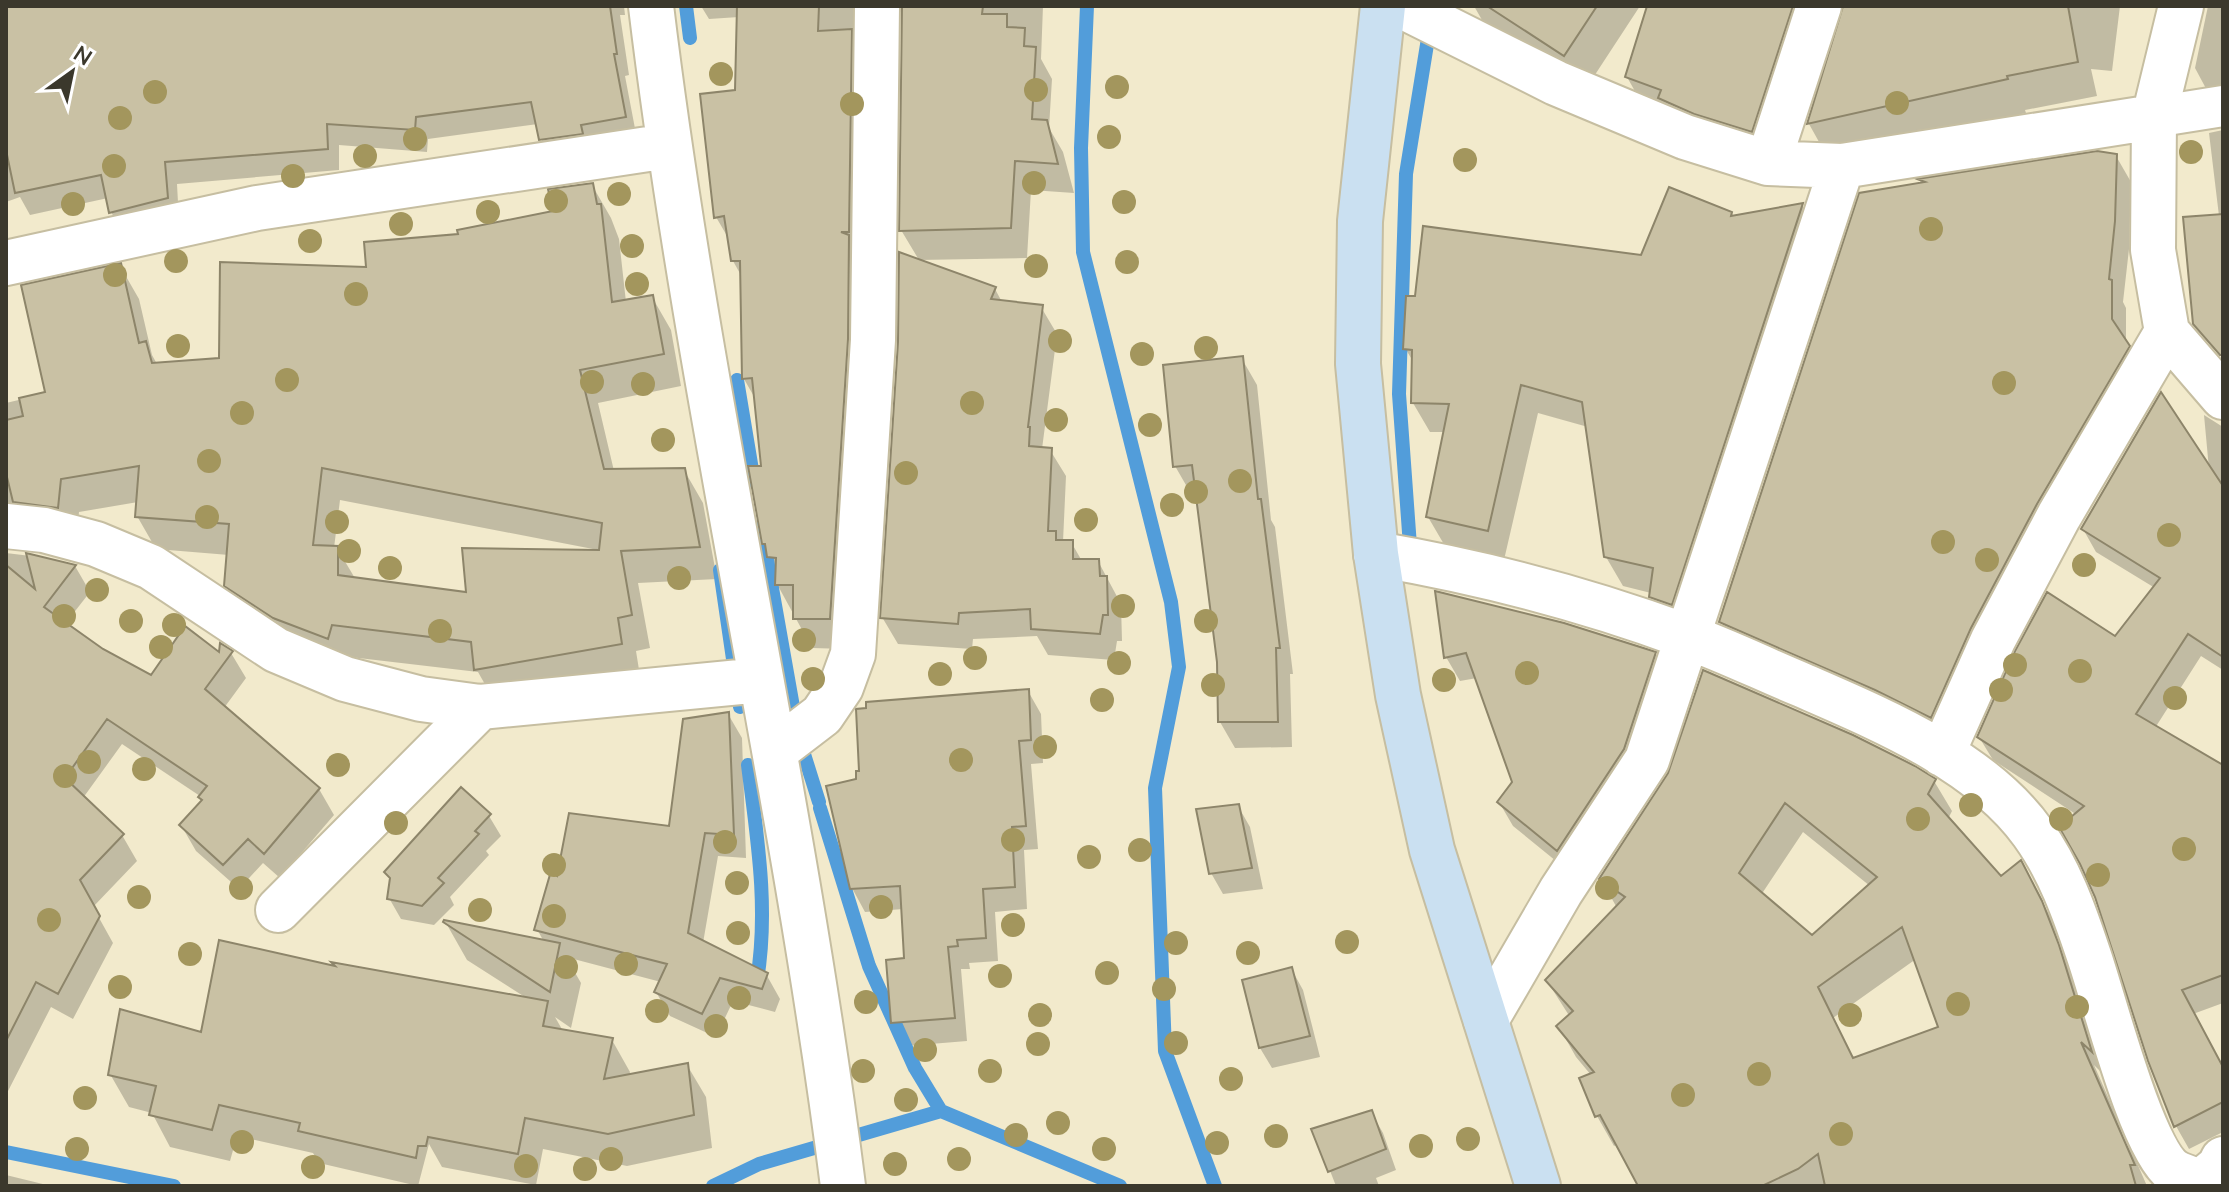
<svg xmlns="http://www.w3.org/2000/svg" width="2229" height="1192" font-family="'Nunito Sans',sans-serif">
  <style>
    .shadow { fill: #0003; fill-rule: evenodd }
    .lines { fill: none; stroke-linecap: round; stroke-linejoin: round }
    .stream { stroke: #529dda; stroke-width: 14 }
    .building { fill: #c9c1a4; stroke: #8d856a; stroke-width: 2; fill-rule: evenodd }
    .pedestrian-casing { stroke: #c6bea1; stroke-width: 44 }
    .minor-casing { stroke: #c6bea1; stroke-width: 48 }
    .secondary-casing { stroke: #c6bea1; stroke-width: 48 }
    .pedestrian { stroke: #fff; stroke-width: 40 }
    .minor { stroke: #fff; stroke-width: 44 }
    .secondary { stroke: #cae0f1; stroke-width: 44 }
    .tree { fill: #a3965d }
  </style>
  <rect width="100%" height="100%" fill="#f2eacc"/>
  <path class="shadow" d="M53 6H624L625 15H620L629 75 625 76 637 139 554 162 541 139 538 124 428 139 427 152 339 145V170L177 184 179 221 124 234 111 212 108 198 30 215 20 197 6 202V17Z
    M701 6H1043L1041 59 1052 79 1049 128 1063 152 1074 193 1031 190 1027 258 919 260 901 230 904 13 896 10 846 649 812 648 777 584 778 572 764 543 763 468 756 400 744 379 742 277 733 261 730 241 716 217 737 92 739 17 709 19Z
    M1474 6H1640L1585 90 1490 34Z
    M1649 6H2120L2112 71 2091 69 2097 96 2025 110 2026 113 1828 158 1809 124 1844 16 1835 15 1771 165 1646 111 1627 77Z
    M2208 6H2223V108L2217 109 2195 68Z
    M2223 130V332L2219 216 2209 133Z
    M2097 153 2116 156 2131 182 2129 249 2123 302 2126 308V344L2144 373 1946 743 1736 648 1721 622 1922 184 1920 181Z
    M592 185 611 218 619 239 626 302 652 297 671 330 681 386 598 403 614 471 684 470 703 503 717 579 638 583 650 648 636 651 640 676 495 702 478 672 350 657 346 671 246 619 226 585 229 555 156 549 137 516 138 502 79 512 76 540 6 537V403L48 393 120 266 139 299 152 355 157 364 221 360 369 269 460 236 555 213ZM340 500 593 549V552L469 595 356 580 337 548H334Z
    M1802 206 1819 234 1668 626 1651 596V593L1623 586 1606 557 1588 427 1538 413 1504 560 1445 546 1428 517 1445 432H1430L1413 403 1414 363 1405 348 1642 257 1731 214 1733 218Z
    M995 289 1002 302 1041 307 1057 334 1042 449 1050 450 1066 476 1063 542H1071L1082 561H1098L1121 604 1122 641H1117L1114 660 1048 655 1037 636 973 639 972 649 898 644 882 617 900 342Z
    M1242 359 1257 385 1271 520 1275 527 1293 674H1290L1292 747 1235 748 1220 722 1219 662 1197 491 1190 492 1175 466Z
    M2204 415 2223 427V670L2201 656 2155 728 2223 767V1003L2193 1014 2223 1070V1132L2189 1149 2176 1126 2150 1061 2077 815 1993 760 1979 737 2116 639 2155 588 2096 552 2083 529 2209 469Z
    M6 553 39 557 75 566 90 592 65 624 102 650 151 678 231 653 246 678 224 708 319 789 334 815 280 878 263 863 239 889 196 851 181 825 203 801 200 796 122 744 83 798 122 835 137 861 93 907 113 943 73 1019 51 1007 6 1095Z
    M1437 593 1655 654 1669 678 1572 874 1513 826 1499 802 1514 783 1477 678 1460 681 1446 657Z
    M1028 691 1041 714 1043 763 1031 764 1038 849 1024 850 1027 909 995 912 998 961 969 963 970 969H961L967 1041 906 1046 893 1022 906 960 903 909 865 912 852 888 858 780Z
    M728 714 742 738 746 858 718 856 703 943 766 974 780 999 775 1012 733 1001 716 1037 670 1016 656 992 661 982 566 957 581 983 571 1028 555 1017 563 1031 612 1040 630 1072 629 1076 687 1065 706 1097 712 1148 627 1166 543 1149 536 1185 442 1167 429 1144 418 1186 319 1163 313 1153 237 1136 230 1161 170 1147 152 1113 129 1107 110 1074 202 1034 337 968 528 999 467 960 446 923 544 942 537 929 558 880 671 828Z
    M1670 774 1934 781 1952 811 1948 819 2001 879 2020 863 2052 919 2070 962 2106 1077 2094 1065 2147 1186H2004L1916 959 1833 1018 1854 1060 1940 1186H1640L1618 1144 1614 1146 1597 1116 1581 1079 1591 1075 1576 1057 1559 1027 1570 1017 1547 981 1617 908 1601 879ZM1803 832 1870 886 1812 938 1761 895Z
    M1238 806 1250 827 1263 889 1223 894 1211 873Z
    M489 816 501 836 486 851 489 855 450 897 454 905 434 925 401 919 389 898Z
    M1292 970 1303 990 1320 1057 1272 1068 1260 1048 1244 982Z
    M1371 1112 1383 1133 1396 1170 1376 1178 1379 1186H1336L1314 1130Z
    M6 1175 51 1186H6Z"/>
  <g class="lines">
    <path class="stream" d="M686 6 690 38
      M1087 6 1081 148 1083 252 1171 602 1179 667 1155 788 1165 1051 1215 1186
      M737 380 754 482
      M761 526 798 735 819 802
      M1410 546 1399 394 1406 174 1430 26
      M720 570 740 707
      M748 765C757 837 769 908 757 980
      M820 808 869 966 915 1068 941 1111
      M6 1152 174 1186
      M713 1186 759 1164 941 1111 1120 1186"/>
  </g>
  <path class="building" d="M6 6H610L617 54H614L626 117 581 125 583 134 539 140 531 102 416 117 415 130 327 124 328 149 165 162 168 198 109 213 101 175 15 193 6 150Z
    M737 6H819L818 31 852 29 849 232H841L849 235 848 339 830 619H793V585H775L776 558 767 557 765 544H762L748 466H761L752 378 742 379 740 261H731L724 216 714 218 700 94 735 90Z
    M902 6H983L982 14H1007V27L1025 28 1024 46 1036 47 1032 119 1047 120 1058 164 1015 161 1011 228 899 231Z
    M1487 6H1597L1564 56Z
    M1647 6H1793L1752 132 1694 114 1658 98 1661 90 1625 77Z
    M1843 6H2068L2078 62 2007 76 2008 79 1807 124Z
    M2097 151 2117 154 2115 221 2109 279 2112 280V319L2130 346 2037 504 1971 628 1931 718 1875 690 1719 622 1859 193 1925 182 1917 179Z
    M593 183 597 204H601L612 302 653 295 664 354 580 370 604 469 685 468 700 547 621 551 632 615 618 618 622 644 474 670 471 642 332 625 328 639 273 618 224 586 229 524 135 517 139 466 61 479 58 508 13 502 6 473V420L23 416 19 398 45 392 21 285 121 263 139 343 146 341 152 363 219 358 220 262 366 267 364 242 458 234 457 230 553 211 548 189ZM322 468 602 523 599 550 462 548 466 592 338 575V546L313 545Z
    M1669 187 1732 212 1731 216 1803 203 1672 605 1649 597 1653 568 1604 557 1582 402 1521 385 1488 531 1426 517 1449 404 1411 403 1412 350 1403 349 1406 296H1415L1423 226 1641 255Z
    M2223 214V355H2220L2193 324 2183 217Z
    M899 252 996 287 991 299 1043 305 1028 427H1030L1029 446 1052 448 1048 531H1056V540H1073V559H1099L1100 576H1107L1108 615H1103L1100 634 1031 629 1030 609 959 613 958 624 880 618 898 342Z
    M1243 356 1258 499H1261L1280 648H1276L1278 722H1218L1217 662 1192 465 1173 467 1163 365Z
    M2161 392 2223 486V657L2188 634 2136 714 2223 765V975L2182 990 2223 1067V1102L2174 1127 2148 1061 2095 897 2080 864 2059 827 2084 806 1977 737 2015 651 2047 592 2115 636 2160 578 2081 529Z
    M26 553 76 565 44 607 103 649 151 675 185 626 219 652 220 643 233 651 205 689 320 788 264 854 248 839 223 865 179 825 202 800 198 797 207 786 107 719 65 778 124 834 80 880 100 916 58 994 36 982 6 1041V565L35 589Z
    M1435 591 1564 623 1656 652 1624 749 1557 851 1497 802 1512 782 1466 653 1444 658Z
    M1703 670 1853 735 1915 766 1936 779 1928 794 2001 876 2021 860 2042 901 2059 945 2092 1052 2081 1042 2135 1165H2130L2136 1186H1825L1818 1154 1798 1169 1762 1186H1638L1600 1115 1595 1117 1579 1078 1594 1072 1556 1026 1573 1011 1545 980 1625 897 1599 879 1668 773ZM1785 803 1877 877 1812 935 1739 873ZM1902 927 1938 1027 1853 1058 1818 987Z
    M1029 689 1031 740 1019 741 1026 826 1012 827 1015 887 983 889 986 938 957 940 958 946 948 947 955 1018 891 1023 886 960 904 958 900 886 850 889 826 786 856 779V771H859L856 709 866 708V702Z
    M729 712 734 835 705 833 688 933 768 973 762 989 720 978 702 1014 654 992 667 964 534 930 551 871 557 876 569 813 669 826 683 719Z
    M461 787 491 814 475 831 479 834 438 878 444 883 422 906 387 899 390 878 384 872Z
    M1239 804 1252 868 1209 874 1196 809Z
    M444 920 560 943 550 992 443 922Z
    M219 940 335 966 331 962 548 1001 543 1026 613 1038 604 1079 688 1063 694 1115 608 1134 525 1118 518 1154 428 1137 426 1146H418L416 1158 298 1131 300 1123 219 1105 212 1130 149 1115 156 1086 108 1075 120 1009 201 1032Z
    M1292 967 1310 1036 1259 1048 1242 980Z
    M1372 1110 1386 1149 1328 1172 1311 1129Z"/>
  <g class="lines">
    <defs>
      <path id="pedestrian" d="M2154 117 2223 106"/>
      <path id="minor" d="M651 6C699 402 793 791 843 1186
        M1402 6 1556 83 1685 137 1768 163 1842 166 2154 117
        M2181 6 2154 117 2153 250 2167 332 2223 397
        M1768 163 1819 6
        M6 263 257 208 668 146
        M6 526 44 530 96 544 151 567 276 650 345 679 421 699 480 707 761 680
        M1376 554C1481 572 1585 599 1685 636 1725 650 1763 669 1802 685 1880 719 1982 761 2033 833 2059 869 2074 911 2088 953 2103 995 2141 1148 2173 1171 2181 1176 2192 1179 2201 1182L2219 1167 2223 1159
        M775 751 822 715 841 687 853 654 873 340 877 6
        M1942 754 1993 640 2059 516 2167 332
        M278 910 480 707
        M1486 1020 1561 891 1647 760 1842 166"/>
      <path id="secondary" d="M1383 6 1360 221 1358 364 1376 554 1398 695 1432 850 1538 1186"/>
    </defs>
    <use href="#pedestrian" class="pedestrian-casing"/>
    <use href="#minor" class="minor-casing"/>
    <use href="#secondary" class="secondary-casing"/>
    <use href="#pedestrian" class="pedestrian"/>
    <use href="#minor" class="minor"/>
    <use href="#secondary" class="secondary"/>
  </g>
  <g class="tree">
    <circle cx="721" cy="74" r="12"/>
    <circle cx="1117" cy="87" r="12"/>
    <circle cx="1036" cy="90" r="12"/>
    <circle cx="155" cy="92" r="12"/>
    <circle cx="1897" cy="103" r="12"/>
    <circle cx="852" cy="104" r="12"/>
    <circle cx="120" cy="118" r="12"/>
    <circle cx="1109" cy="137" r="12"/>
    <circle cx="415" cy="139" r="12"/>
    <circle cx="2191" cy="152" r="12"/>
    <circle cx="365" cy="156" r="12"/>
    <circle cx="1465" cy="160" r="12"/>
    <circle cx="114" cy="166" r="12"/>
    <circle cx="293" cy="176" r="12"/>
    <circle cx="1034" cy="183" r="12"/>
    <circle cx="619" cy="194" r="12"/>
    <circle cx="556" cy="201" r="12"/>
    <circle cx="1124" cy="202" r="12"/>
    <circle cx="73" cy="204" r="12"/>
    <circle cx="488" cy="212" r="12"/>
    <circle cx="401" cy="224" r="12"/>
    <circle cx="1931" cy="229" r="12"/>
    <circle cx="310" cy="241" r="12"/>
    <circle cx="632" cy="246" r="12"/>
    <circle cx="176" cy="261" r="12"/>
    <circle cx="1127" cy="262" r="12"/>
    <circle cx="1036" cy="266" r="12"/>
    <circle cx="115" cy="275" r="12"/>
    <circle cx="637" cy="284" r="12"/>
    <circle cx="356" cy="294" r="12"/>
    <circle cx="1060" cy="341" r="12"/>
    <circle cx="178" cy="346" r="12"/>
    <circle cx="1206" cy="348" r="12"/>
    <circle cx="1142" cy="354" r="12"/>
    <circle cx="287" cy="380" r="12"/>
    <circle cx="592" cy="382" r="12"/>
    <circle cx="2004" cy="383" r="12"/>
    <circle cx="643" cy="384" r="12"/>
    <circle cx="972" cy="403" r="12"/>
    <circle cx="242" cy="413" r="12"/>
    <circle cx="1056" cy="420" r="12"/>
    <circle cx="1150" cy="425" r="12"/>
    <circle cx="663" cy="440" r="12"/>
    <circle cx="209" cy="461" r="12"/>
    <circle cx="906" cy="473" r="12"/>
    <circle cx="1240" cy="481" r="12"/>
    <circle cx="1196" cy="492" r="12"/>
    <circle cx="1172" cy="505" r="12"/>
    <circle cx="207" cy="517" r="12"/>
    <circle cx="1086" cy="520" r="12"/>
    <circle cx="337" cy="522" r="12"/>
    <circle cx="2169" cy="535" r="12"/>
    <circle cx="1943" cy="542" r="12"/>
    <circle cx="349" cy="551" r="12"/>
    <circle cx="1987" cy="560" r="12"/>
    <circle cx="2084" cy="565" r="12"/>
    <circle cx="390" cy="568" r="12"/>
    <circle cx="679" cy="578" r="12"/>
    <circle cx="97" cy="590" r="12"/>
    <circle cx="1123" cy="606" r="12"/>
    <circle cx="64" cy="616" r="12"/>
    <circle cx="131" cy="621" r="12"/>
    <circle cx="1206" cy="621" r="12"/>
    <circle cx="174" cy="625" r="12"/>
    <circle cx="440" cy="631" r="12"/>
    <circle cx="804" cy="640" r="12"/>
    <circle cx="161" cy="647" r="12"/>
    <circle cx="975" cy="658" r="12"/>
    <circle cx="1119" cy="663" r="12"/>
    <circle cx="2015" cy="665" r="12"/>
    <circle cx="2080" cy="671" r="12"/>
    <circle cx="1527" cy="673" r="12"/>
    <circle cx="940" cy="674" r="12"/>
    <circle cx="813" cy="679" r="12"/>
    <circle cx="1444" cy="680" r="12"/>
    <circle cx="1213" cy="685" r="12"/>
    <circle cx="2001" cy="690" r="12"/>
    <circle cx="2175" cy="698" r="12"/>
    <circle cx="1102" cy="700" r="12"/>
    <circle cx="1045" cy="747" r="12"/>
    <circle cx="961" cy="760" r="12"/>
    <circle cx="89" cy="762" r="12"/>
    <circle cx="338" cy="765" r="12"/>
    <circle cx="144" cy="769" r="12"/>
    <circle cx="65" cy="776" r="12"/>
    <circle cx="1971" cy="805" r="12"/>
    <circle cx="1918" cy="819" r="12"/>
    <circle cx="2061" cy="819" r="12"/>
    <circle cx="396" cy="823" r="12"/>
    <circle cx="1013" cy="840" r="12"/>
    <circle cx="725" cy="842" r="12"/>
    <circle cx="2184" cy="849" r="12"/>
    <circle cx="1140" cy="850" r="12"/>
    <circle cx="1089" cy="857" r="12"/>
    <circle cx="554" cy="865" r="12"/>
    <circle cx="2098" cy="875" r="12"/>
    <circle cx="737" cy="883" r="12"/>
    <circle cx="241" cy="888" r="12"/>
    <circle cx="1607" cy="888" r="12"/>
    <circle cx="139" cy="897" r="12"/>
    <circle cx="881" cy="907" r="12"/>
    <circle cx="480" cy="910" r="12"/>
    <circle cx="554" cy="916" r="12"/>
    <circle cx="49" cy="920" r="12"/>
    <circle cx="1013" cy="925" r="12"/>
    <circle cx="738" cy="933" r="12"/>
    <circle cx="1347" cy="942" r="12"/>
    <circle cx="1176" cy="943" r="12"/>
    <circle cx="1248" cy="953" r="12"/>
    <circle cx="190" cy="954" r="12"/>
    <circle cx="626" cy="964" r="12"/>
    <circle cx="566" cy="967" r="12"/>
    <circle cx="1107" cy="973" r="12"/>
    <circle cx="1000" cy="976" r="12"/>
    <circle cx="120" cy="987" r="12"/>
    <circle cx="1164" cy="989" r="12"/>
    <circle cx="739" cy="998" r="12"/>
    <circle cx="866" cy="1002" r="12"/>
    <circle cx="1958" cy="1004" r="12"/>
    <circle cx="2077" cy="1007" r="12"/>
    <circle cx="657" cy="1011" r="12"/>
    <circle cx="1040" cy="1015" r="12"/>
    <circle cx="1850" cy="1015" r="12"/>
    <circle cx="716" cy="1026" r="12"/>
    <circle cx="1176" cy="1043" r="12"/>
    <circle cx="1038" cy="1044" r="12"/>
    <circle cx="925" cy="1050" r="12"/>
    <circle cx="863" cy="1071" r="12"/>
    <circle cx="990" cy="1071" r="12"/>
    <circle cx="1759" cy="1074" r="12"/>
    <circle cx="1231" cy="1079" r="12"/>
    <circle cx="1683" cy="1095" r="12"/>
    <circle cx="85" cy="1098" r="12"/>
    <circle cx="906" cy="1100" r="12"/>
    <circle cx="1058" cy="1123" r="12"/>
    <circle cx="1841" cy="1134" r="12"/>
    <circle cx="1016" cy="1135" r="12"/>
    <circle cx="1276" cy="1136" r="12"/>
    <circle cx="1468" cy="1139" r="12"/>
    <circle cx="242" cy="1142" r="12"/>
    <circle cx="1217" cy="1143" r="12"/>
    <circle cx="1421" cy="1146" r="12"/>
    <circle cx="77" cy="1149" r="12"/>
    <circle cx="1104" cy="1149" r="12"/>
    <circle cx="611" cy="1159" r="12"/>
    <circle cx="959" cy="1159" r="12"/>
    <circle cx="895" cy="1164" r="12"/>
    <circle cx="526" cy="1166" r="12"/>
    <circle cx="313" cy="1167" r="12"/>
    <circle cx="585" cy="1169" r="12"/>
  </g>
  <rect width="2229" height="1192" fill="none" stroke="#3b382c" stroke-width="16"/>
  <g transform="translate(72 72) rotate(33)" stroke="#ffffff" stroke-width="6" paint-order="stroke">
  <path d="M0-6L14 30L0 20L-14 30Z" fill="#3b382c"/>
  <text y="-12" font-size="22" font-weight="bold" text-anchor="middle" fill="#3b382c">N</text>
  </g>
</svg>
